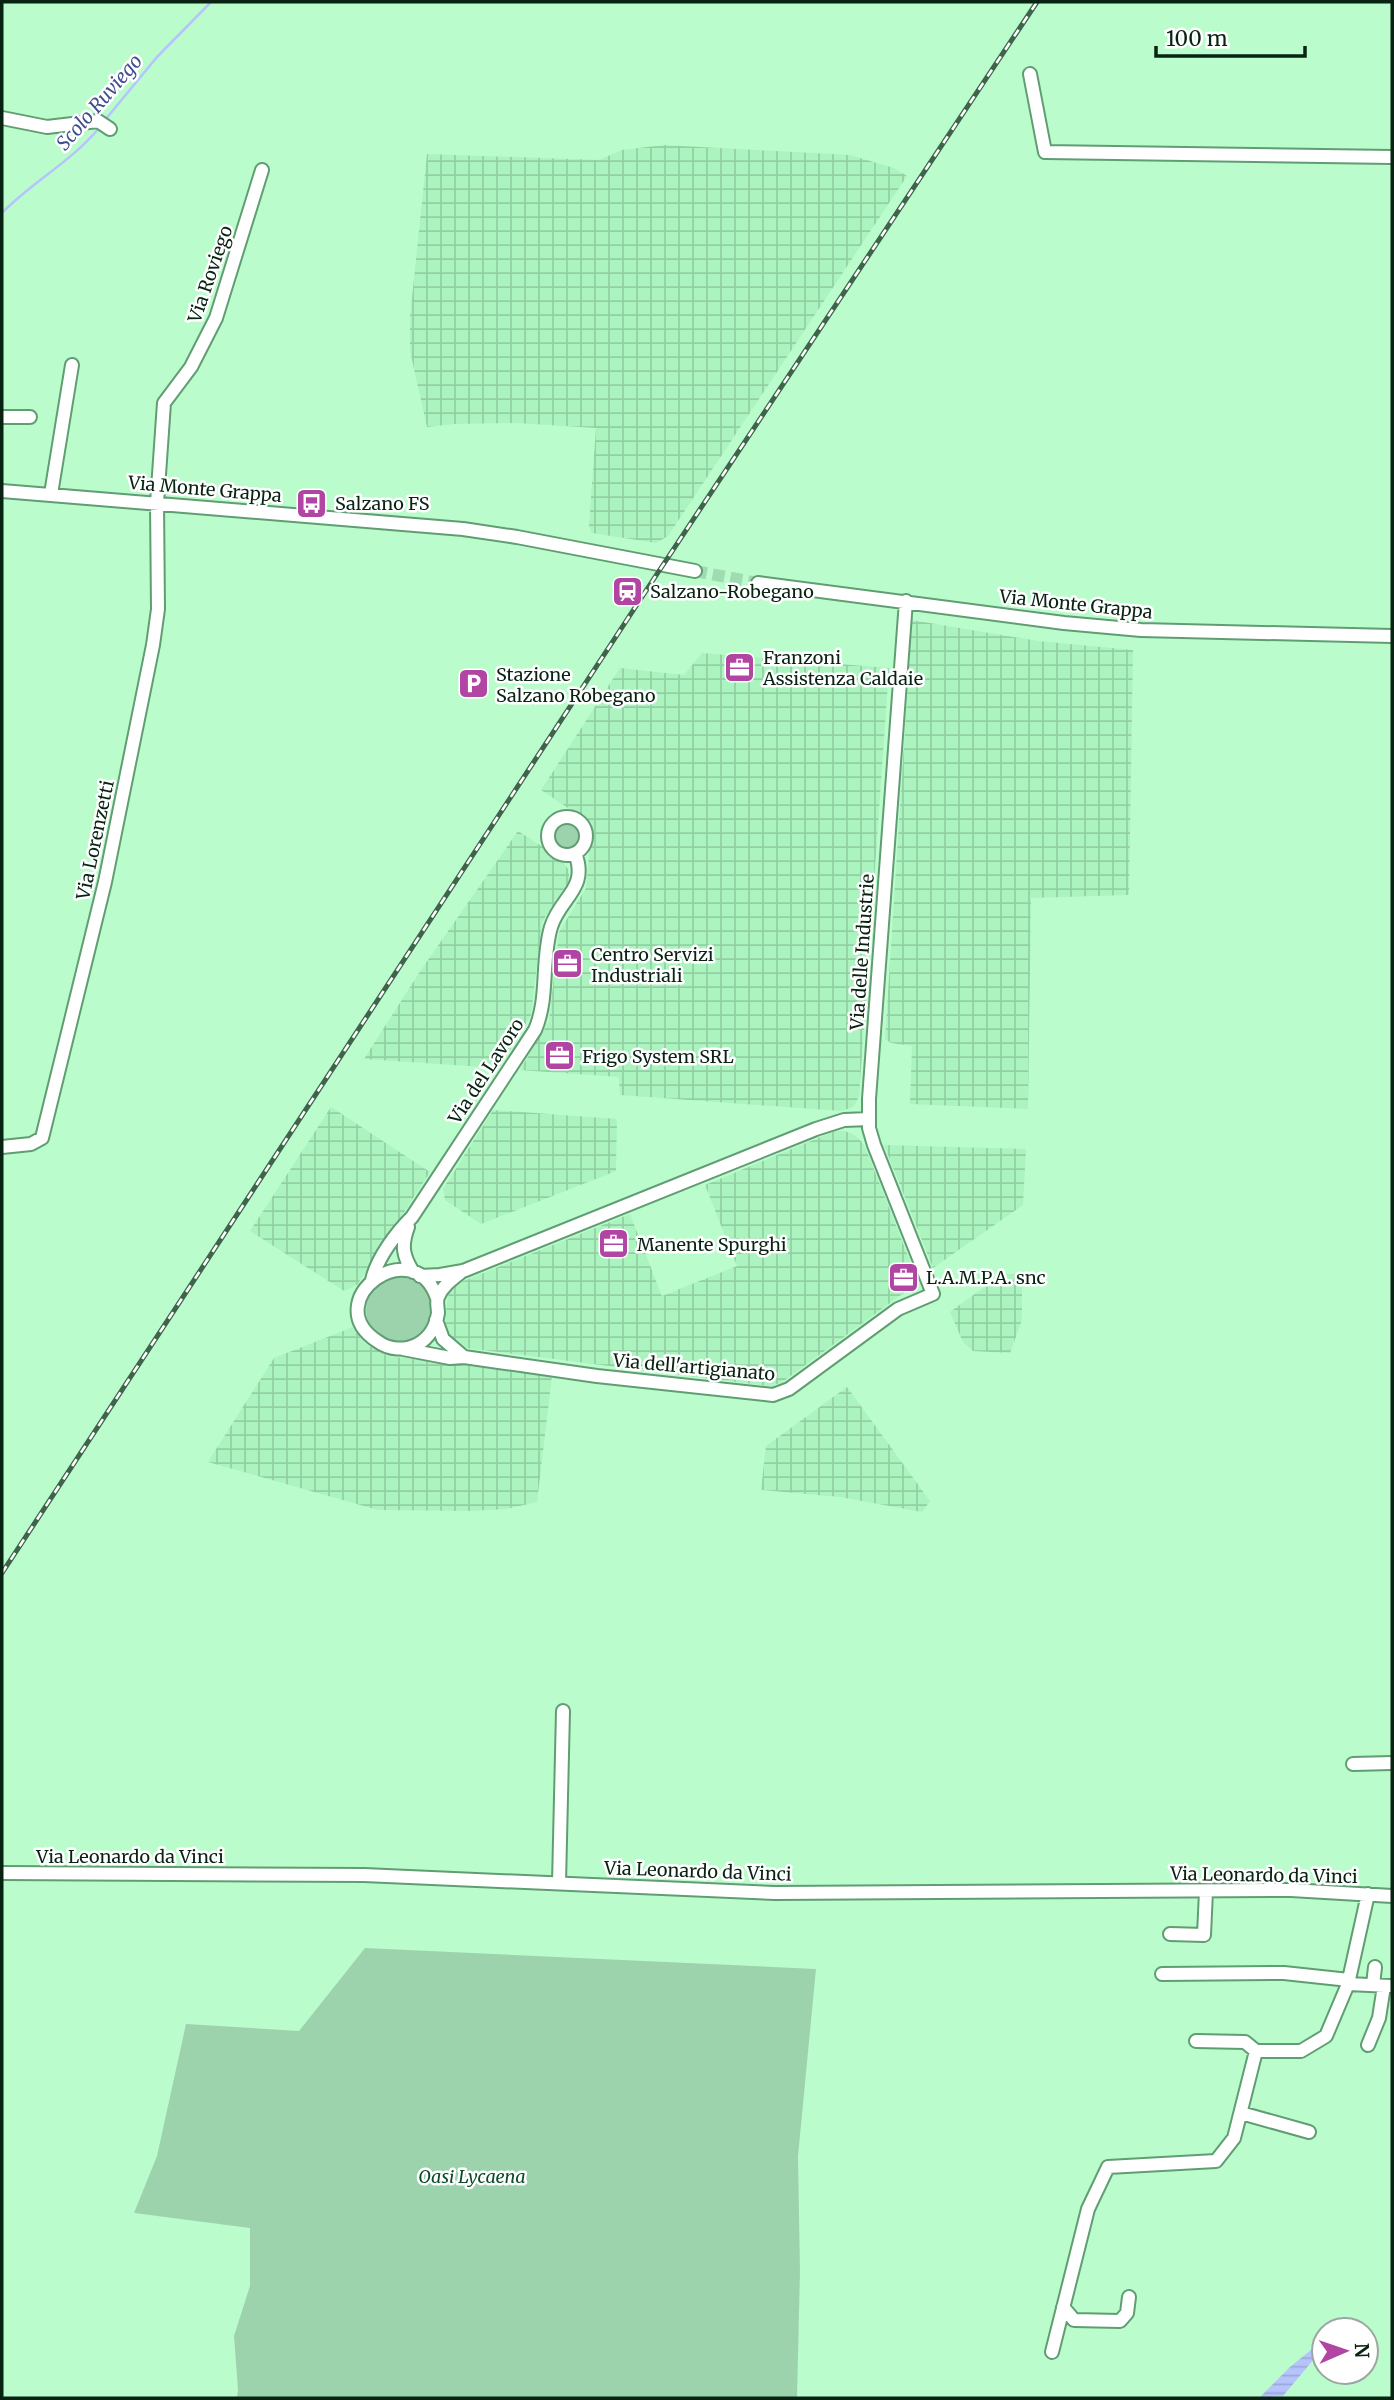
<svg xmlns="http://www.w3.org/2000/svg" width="1394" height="2400" font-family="Merriweather,serif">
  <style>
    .industrial { fill: url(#industrial-grid) }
    .green { fill: #9dd3ac }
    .water { fill: url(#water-rules) }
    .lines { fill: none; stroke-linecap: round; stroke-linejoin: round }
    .stream { stroke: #b6c4fc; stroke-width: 2.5 }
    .minor-tunnel { stroke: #a0dbb1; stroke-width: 12; stroke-dasharray: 12 6; stroke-linecap: butt }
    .minor-casing { stroke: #609d73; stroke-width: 16 }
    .minor { stroke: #fff; stroke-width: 12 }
    .rail-casing { stroke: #3f644b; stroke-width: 5 }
    .rail { stroke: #fff; stroke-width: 2.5; stroke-dasharray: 8; stroke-linecap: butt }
    .labels { text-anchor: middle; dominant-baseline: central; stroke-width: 5; stroke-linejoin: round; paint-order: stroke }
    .street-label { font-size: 18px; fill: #092313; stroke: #fff }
    .poi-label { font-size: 18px; fill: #092313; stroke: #fff; text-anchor: start }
    .park-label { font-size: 18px; font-style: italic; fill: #0a4c27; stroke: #fff }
    .water-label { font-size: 19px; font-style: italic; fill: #414e91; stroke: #fff }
  </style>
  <defs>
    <pattern id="industrial-grid" width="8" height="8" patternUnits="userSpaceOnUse" patternTransform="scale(1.75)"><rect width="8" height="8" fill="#abf3bf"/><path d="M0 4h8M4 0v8" fill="none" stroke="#92d0a3"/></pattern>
    <pattern id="water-rules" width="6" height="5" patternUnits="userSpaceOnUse" patternTransform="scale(1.75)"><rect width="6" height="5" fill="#b6c4fc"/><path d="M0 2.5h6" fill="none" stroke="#9ba8d7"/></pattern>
  </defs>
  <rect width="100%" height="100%" fill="#bbfccd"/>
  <path class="industrial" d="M664 145 850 155 894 168 907 176 668 536 656 543 592 533 589 526 596 428 517 423 455 424 427 427 410 351V317L427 154 599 160 622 150Z
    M912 620 1038 641 1133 650 1129 895 1031 898 1028 1109 910 1104 912 1046 891 1043 885 1039Z
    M702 653 889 668 859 1097 853 1107 842 1111 620 1095 619 1077 520 1070 549 1021 559 932 586 888 592 824 541 790 620 668 684 675Z
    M518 831 560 858 568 869 570 880 542 922 531 1015 499 1068 364 1059 421 970Z
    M331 1107 430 1172 357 1285 344 1291 250 1231Z
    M493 1110 617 1119 616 1171 481 1224 445 1200 443 1189Z
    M835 1131H844L853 1134 861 1141 866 1149 913 1269 912 1282 905 1292 781 1383 768 1386 466 1348 457 1345 448 1334 445 1326 447 1302 449 1292 456 1284 630 1214 662 1296 737 1266 705 1185Z
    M884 1145 1026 1149 1023 1205 933 1268Z
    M1002 1274H1022V1320L1010 1353 973 1351 963 1342 950 1312Z
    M353 1327 364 1343 387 1356 552 1376 537 1502 506 1509 472 1511 378 1510 208 1462 274 1358Z
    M847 1387 930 1501 922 1512 840 1497 761 1490 766 1446Z"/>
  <path class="green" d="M554 836a14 14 0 1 1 28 0a14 14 0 1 1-28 0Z
    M366 1310a33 33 0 1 1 66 0a33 33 0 1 1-66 0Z
    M365 1948 816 1969 798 2156 800 2271 797 2398H237L238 2390 234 2336 250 2286V2228L134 2213 157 2156 186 2024 299 2031Z"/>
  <path class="water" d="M1317 2345 1324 2346V2357L1314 2359 1283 2396 1259 2398 1290 2367Z"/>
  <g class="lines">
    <path class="stream" d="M105 120 157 57 211 2
      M2 213C32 182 71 162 99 128"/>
    <path class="minor-tunnel" d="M695 571 758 583"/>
    <defs>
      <path id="minor" d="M1030 74 1045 152 1392 157
        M2 118 47 127 98 121 110 129
        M2 417H30
        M2 491 463 529 517 537 695 571
        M51 494 72 365
        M758 583 1064 623 1141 630 1392 636
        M548 836a19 19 0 1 1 38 0a19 19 0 1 1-38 0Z
        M2 1147 31 1144 42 1138 105 882 153 645 158 609 157 503 164 403 191 367 216 318 262 170
        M408 1227C401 1246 403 1256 413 1272
        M420 1276 440 1275 463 1271 816 1129 844 1120 869 1119
        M372 1280C377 1258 396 1233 412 1217L535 1030C549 998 541 960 551 927 560 897 589 889 575 853
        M437 1298C413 1230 317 1301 377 1341 389 1350 405 1351 418 1344 429 1338 436 1326 438 1313 438 1308 436 1302 438 1297 442 1287 451 1280 460 1273
        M436 1320 443 1339 464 1357
        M403 1349 450 1358 464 1357 597 1376 773 1395 789 1389 898 1309 933 1294 874 1145 869 1128V1099L906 601
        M1353 1764 1392 1763
        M2 1873 364 1875 775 1893 1291 1890 1392 1896
        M559 1883 563 1711
        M1170 1934 1204 1935 1206 1891
        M1162 1974 1284 1973 1349 1980
        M1348 1984 1390 1986
        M1373 1985 1375 1967
        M1196 2041 1245 2042 1256 2051
        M1368 2045 1379 2018 1384 1986
        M1241 2113 1309 2132
        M1063 2307 1074 2320 1120 2321 1127 2313 1129 2297
        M1052 2352 1088 2209 1108 2167 1216 2161 1234 2138 1256 2051H1301L1326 2036 1348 1984 1368 1894"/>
    </defs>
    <use href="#minor" class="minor-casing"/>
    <use href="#minor" class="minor"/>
    <defs>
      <path id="rail" d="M2 1573 657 574 1037 2"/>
    </defs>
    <use href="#rail" class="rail-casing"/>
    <use href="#rail" class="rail"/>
  </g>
  <defs>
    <symbol id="bus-square" viewBox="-11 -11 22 22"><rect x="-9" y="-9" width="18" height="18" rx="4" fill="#b245a4" stroke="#fff"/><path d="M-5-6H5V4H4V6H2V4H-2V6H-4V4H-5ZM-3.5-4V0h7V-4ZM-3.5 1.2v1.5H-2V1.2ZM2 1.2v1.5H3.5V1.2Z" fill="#fff"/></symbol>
    <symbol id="station-square" viewBox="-11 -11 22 22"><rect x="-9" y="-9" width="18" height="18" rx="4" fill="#b245a4" stroke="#fff"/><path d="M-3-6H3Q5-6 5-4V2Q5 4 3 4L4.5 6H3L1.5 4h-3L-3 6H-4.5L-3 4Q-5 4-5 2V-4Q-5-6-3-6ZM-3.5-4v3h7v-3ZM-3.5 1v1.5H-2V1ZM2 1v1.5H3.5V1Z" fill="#fff"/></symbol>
    <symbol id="office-square" viewBox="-11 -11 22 22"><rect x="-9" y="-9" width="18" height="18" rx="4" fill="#b245a4" stroke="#fff"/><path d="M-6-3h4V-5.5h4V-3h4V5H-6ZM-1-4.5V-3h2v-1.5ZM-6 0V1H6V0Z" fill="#fff"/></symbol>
    <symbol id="parking-square" viewBox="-11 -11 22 22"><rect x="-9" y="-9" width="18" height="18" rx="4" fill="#b245a4" stroke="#fff"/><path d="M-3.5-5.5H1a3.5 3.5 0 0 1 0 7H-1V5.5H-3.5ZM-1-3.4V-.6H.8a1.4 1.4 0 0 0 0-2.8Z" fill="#fff"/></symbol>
  </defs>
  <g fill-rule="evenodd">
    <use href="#bus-square" x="294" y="486" width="35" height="35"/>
    <use href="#station-square" x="610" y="574" width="35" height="35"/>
    <use href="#office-square" x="722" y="650" width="35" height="35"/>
    <use href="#parking-square" x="456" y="666" width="35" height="35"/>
    <use href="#office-square" x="550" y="946" width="35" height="35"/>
    <use href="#office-square" x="542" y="1038" width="35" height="35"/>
    <use href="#office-square" x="596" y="1226" width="35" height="35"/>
    <use href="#office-square" x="886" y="1260" width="35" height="35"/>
  </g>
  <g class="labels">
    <g class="street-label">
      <text transform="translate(210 274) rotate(-71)">Via Roviego</text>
      <text transform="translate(205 489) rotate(5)">Via Monte Grappa</text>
      <text transform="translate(1076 604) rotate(6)">Via Monte Grappa</text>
      <text transform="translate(95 840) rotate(-78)">Via Lorenzetti</text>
      <text transform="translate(862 952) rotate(-86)">Via delle Industrie</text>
      <text transform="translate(486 1071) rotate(-57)">Via del Lavoro</text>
      <text transform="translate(694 1367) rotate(5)">Via dell'artigianato</text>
      <text x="130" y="1856">Via Leonardo da Vinci</text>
      <text transform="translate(698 1871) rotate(2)">Via Leonardo da Vinci</text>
      <text transform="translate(1264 1875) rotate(1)">Via Leonardo da Vinci</text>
    </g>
    <g class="poi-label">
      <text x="335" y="503">Salzano FS</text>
      <text x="650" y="591">Salzano-Robegano</text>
      <text x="763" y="657">Franzoni<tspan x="763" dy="21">Assistenza Caldaie</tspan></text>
      <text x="496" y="674">Stazione<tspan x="496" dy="21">Salzano Robegano</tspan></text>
      <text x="591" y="954">Centro Servizi<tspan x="591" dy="21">Industriali</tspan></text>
      <text x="582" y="1056">Frigo System SRL</text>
      <text x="637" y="1244">Manente Spurghi</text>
      <text x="926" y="1277">L.A.M.P.A. snc</text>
    </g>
    <g class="park-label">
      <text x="472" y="2176">Oasi Lycaena</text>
    </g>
    <g class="water-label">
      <text transform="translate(99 102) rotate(-49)">Scolo Ruviego</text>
    </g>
  </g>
  <rect width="1394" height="2400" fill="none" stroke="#092313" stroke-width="7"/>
  <g transform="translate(1345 2351) rotate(88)"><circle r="33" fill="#ffffff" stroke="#9da7a1" stroke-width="2"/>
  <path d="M0-5L12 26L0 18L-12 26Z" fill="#b245a4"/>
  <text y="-10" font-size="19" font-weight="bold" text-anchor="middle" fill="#092313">N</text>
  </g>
  <path d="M1156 46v10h149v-10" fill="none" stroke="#092313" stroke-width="3.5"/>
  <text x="1166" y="46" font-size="21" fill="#092313" stroke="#ffffff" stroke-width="5" paint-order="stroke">100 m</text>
</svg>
